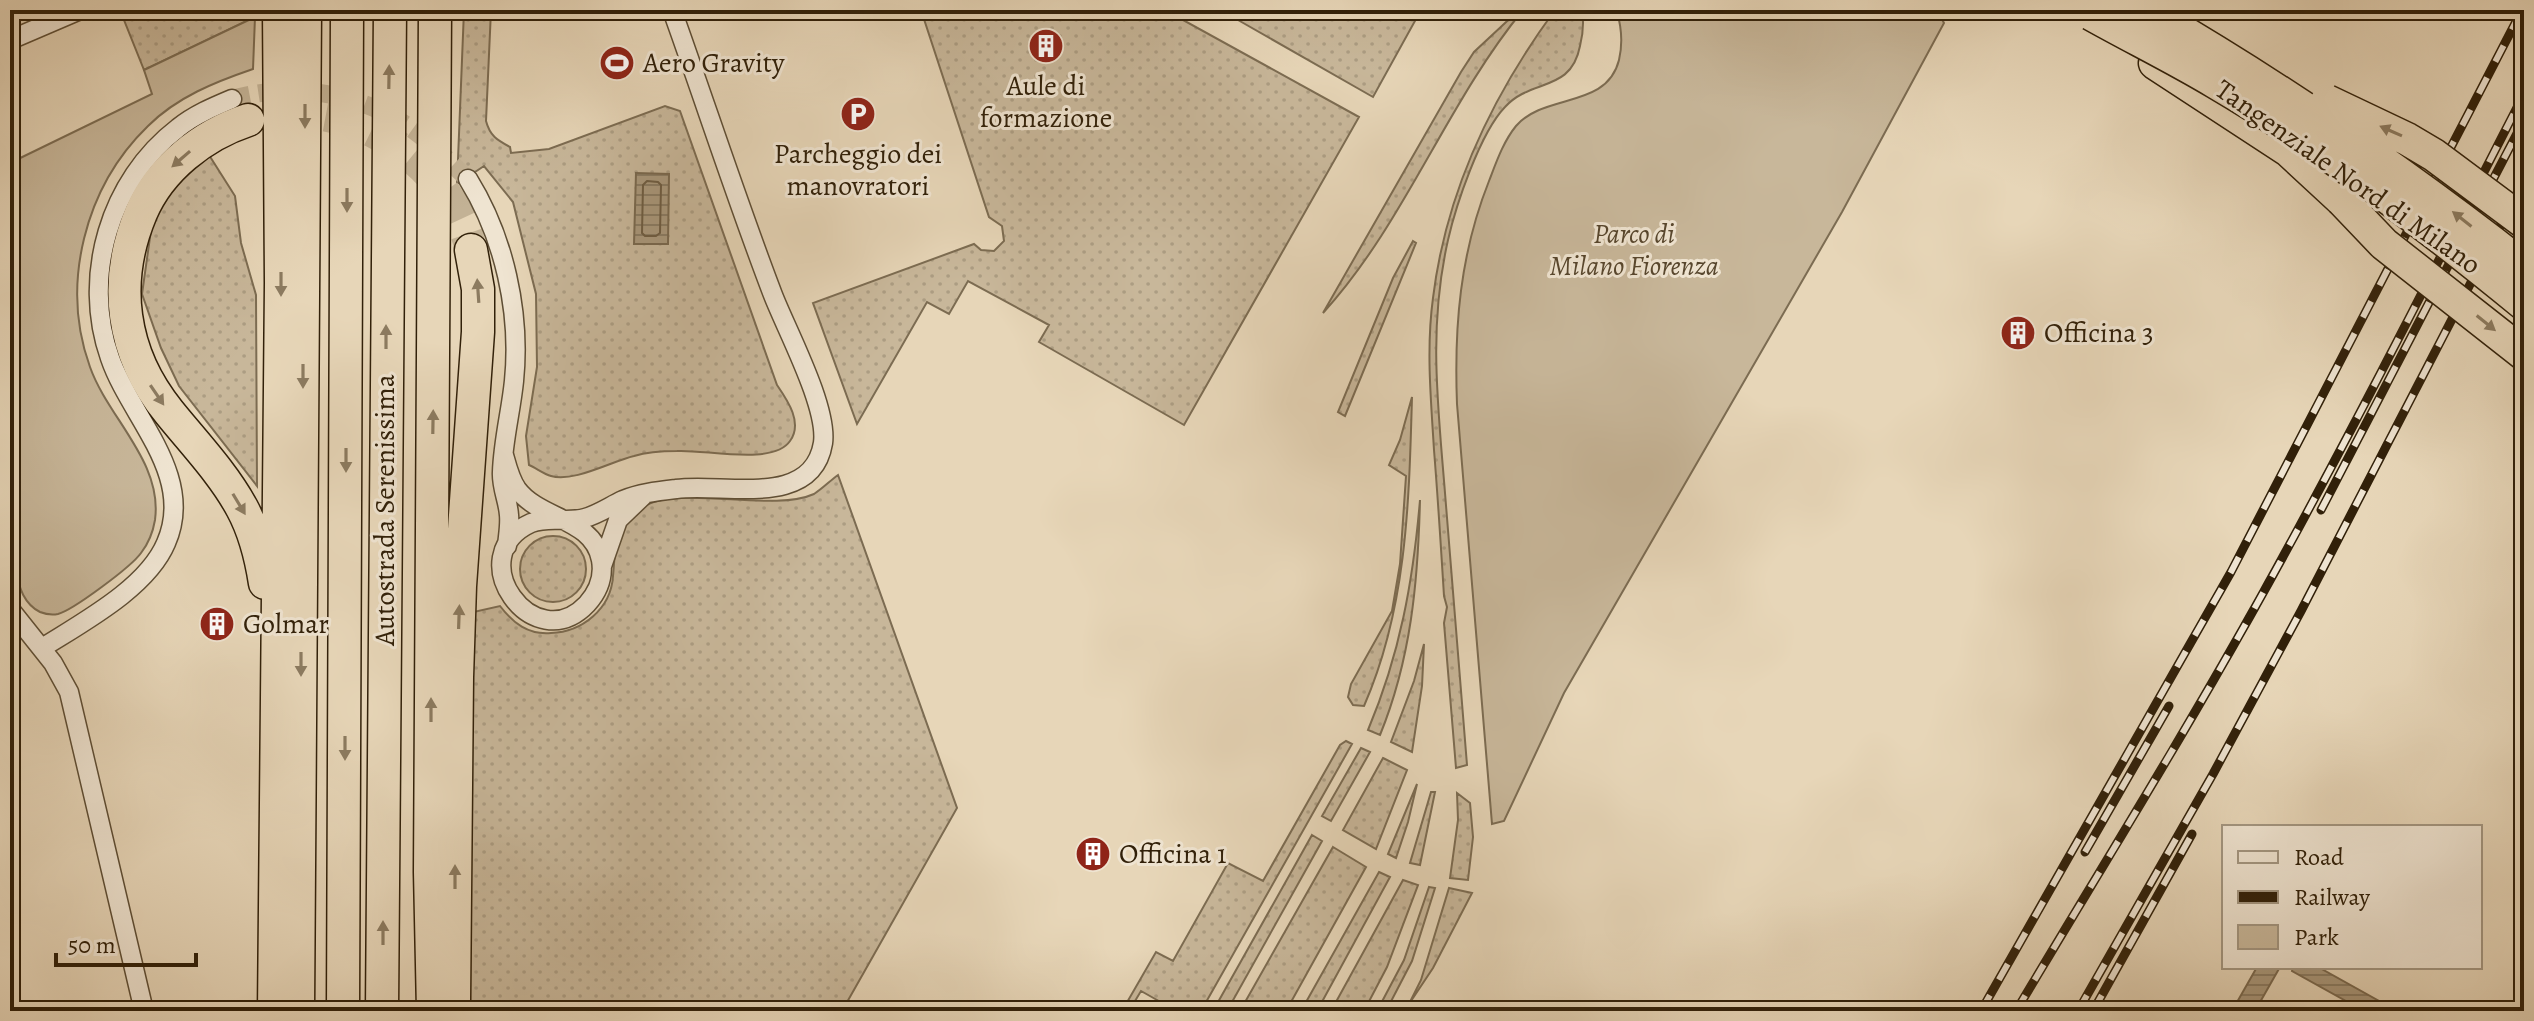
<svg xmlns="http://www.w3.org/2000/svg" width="2534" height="1021" font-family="Alegreya,serif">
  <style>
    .grass { fill: url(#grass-dots); stroke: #7c6c52; stroke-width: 2 }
    .park { fill: #c8b79a; stroke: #7c6c52; stroke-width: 2 }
    .water { fill: url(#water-rules); stroke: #79684e; stroke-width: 2 }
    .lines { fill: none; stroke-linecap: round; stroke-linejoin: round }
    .shore { stroke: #6d5c42; stroke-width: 2 }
    .street-tunnel { stroke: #c3b295; stroke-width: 18; stroke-dasharray: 18 9; stroke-linecap: butt }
    .highway-tunnel { stroke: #c3b295; stroke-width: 32; stroke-dasharray: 32 16; stroke-linecap: butt }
    .street-casing { stroke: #5e4e35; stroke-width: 21 }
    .highway-casing { stroke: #312009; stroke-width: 35 }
    .street { stroke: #efe4d1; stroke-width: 18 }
    .highway { stroke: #e7d6b8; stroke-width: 32 }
    .rail-casing { stroke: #312009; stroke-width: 9 }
    .rail { stroke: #efe4d1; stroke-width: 6; stroke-dasharray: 18; stroke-linecap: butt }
    .highway-bridge-casing { stroke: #312009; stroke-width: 35; stroke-linecap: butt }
    .highway-bridge { stroke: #e7d6b8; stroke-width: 32 }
    .oneway { fill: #8c7b60 }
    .labels { text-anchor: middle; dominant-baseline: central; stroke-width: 6; stroke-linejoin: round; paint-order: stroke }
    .poi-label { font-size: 28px; fill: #312009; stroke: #efe4d1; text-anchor: start }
    .street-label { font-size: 28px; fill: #312009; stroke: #efe4d1 }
    .park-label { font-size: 28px; font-style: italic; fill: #57462d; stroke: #efe4d1 }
  </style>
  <defs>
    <pattern id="grass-dots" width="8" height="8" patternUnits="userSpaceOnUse" patternTransform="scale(2)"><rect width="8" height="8" fill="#c8b79a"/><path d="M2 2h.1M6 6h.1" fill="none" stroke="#ac9d83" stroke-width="1.8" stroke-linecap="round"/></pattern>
    <pattern id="water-rules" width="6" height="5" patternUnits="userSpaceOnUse" patternTransform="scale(2)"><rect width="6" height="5" fill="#a9987c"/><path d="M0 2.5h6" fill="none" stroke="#8a7c64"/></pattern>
  </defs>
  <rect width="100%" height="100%" fill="#e7d6b8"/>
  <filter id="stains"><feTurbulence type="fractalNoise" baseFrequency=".0025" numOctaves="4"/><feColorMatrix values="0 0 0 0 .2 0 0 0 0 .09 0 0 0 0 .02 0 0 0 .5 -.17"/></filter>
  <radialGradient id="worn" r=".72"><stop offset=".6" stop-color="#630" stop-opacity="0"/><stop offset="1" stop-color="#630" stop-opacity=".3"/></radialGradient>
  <path class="grass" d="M120 10H255V17L144 70Z
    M464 10H491L486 121C490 136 497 140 510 147L511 153 549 149 665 106 680 111 777 385C788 401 803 423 790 441 773 466 704 449 677 451 663 451 647 452 634 456 612 461 573 483 551 476 544 474 536 468 529 465L526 436 537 367 536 294 513 202 484 166 457 184Z
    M921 10H1165L1359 117 1184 425 1039 342 1049 325 968 281 949 314 927 302 857 424 813 303 974 244 981 250 994 251 1004 241 1002 226 989 217Z
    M1244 10H1421L1373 97 1238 20Z
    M1519 10H1523C1446 104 1405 223 1323 313L1461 72 1474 52Z
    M1555 10H1582C1584 22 1583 34 1580 46 1571 93 1531 78 1505 107 1480 133 1456 205 1448 240 1428 328 1438 405 1445 493 1452 584 1459 675 1467 765L1456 768 1444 623 1447 607 1444 596C1441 548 1438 499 1434 450 1431 400 1426 349 1433 298 1446 191 1492 96 1555 10Z
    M209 155 235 196 241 243 256 295 257 486 179 386 161 348 142 294 153 216 180 180Z
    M1413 241 1416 243 1345 416 1338 412 1393 278Z
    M1412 397C1409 502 1407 608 1364 706L1353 705 1348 697 1351 684 1392 611 1400 564 1406 476 1389 465 1400 440Z
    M838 475 957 808 842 1011H468L466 771 469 613 500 606C513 623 528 635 551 633 582 632 611 609 613 576 616 546 612 527 643 507 680 484 772 513 814 494 822 489 831 480 838 475Z
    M1420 500C1418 582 1411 659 1380 735L1368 730C1400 654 1413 582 1420 500Z
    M520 569a33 33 0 1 1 66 0a33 33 0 1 1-66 0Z
    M1424 644 1422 686 1412 752 1391 742 1414 681Z
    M1346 741 1352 744 1201 1011H1173V1009L1141 991 1129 1011H1122L1156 952 1173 961 1228 863 1263 881 1340 745Z
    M1361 748 1370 752 1331 821 1322 816Z
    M1383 758 1407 770 1376 849 1343 830Z
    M1417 784 1408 822 1396 858 1388 854Z
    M1431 792H1435L1420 865 1410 863Z
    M1457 793 1470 803 1473 837 1468 880 1450 878 1458 820Z
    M1312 835 1322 841 1227 1011H1213Z
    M1333 847 1366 867 1286 1011H1240Z
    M1379 872 1390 877 1317 1011H1301Z
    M1403 880 1418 885 1387 967 1364 1011H1331Z
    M1429 887 1435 888 1412 961 1386 1011H1377L1404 960Z
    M1449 888 1472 893 1433 968 1409 1004 1421 980Z"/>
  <path class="park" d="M1620 10H1937L1944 23 1842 212 1564 693 1504 821 1492 824 1457 404C1454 326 1460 254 1489 181 1496 163 1503 142 1516 126 1544 93 1607 109 1619 60 1623 43 1622 29 1617 12Z
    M255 17 253 69C215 82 177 97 148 126 85 187 60 284 90 367 108 418 163 462 155 520 153 532 148 544 141 553 131 567 73 610 58 614 53 615 45 614 40 612 18 601 18 575 10 555V163L152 94 144 70Z"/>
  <path class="water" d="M636 173 669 174 668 244H634Z
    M2257 967H2280L2255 1011H2232Z
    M2293 967H2318L2397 1011H2364L2292 971Z"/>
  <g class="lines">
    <path class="shore" d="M647 181 658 182 661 185 660 233 656 236H645L642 233 643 185Z"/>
    <path class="street-tunnel" d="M232 99C291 83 351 91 403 123 427 138 447 160 468 179"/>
    <path class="highway-tunnel" d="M278 114C362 103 453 169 471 250"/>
    <defs>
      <path id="street" d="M10 40 80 10
        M468 179C504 237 521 312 514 381 511 411 503 441 502 472 501 487 508 500 509 515 510 525 508 535 507 546
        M504 455C507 466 510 479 517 489 540 520 593 518 601 560 604 577 598 592 587 604 534 660 459 556 531 523 549 516 567 523 585 518 599 514 610 506 623 500 640 493 659 491 676 489 722 482 812 510 823 443 828 407 787 331 773 295 737 201 706 105 672 10
        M602 566 618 520 643 496
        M10 609 53 663 69 692 144 1011
        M42 648C83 622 147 588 166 543 196 475 130 417 110 358 81 276 110 180 178 128 194 115 213 107 232 99"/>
      <path id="highway" d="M2155 63 2288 150 2342 200
        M248 120C203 135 160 168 141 213 112 282 121 353 169 412 194 443 223 473 242 508 255 532 261 557 265 583
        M454 1002 457 677 460 586 478 332V289L471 250
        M274 1011 281 283 279 10
        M298 1011 305 10
        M343 1011 347 10
        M382 1011 390 10
        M433 1011 430 872 435 10"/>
    </defs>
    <use href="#street" class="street-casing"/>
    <use href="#highway" class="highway-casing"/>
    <use href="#street" class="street"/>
    <use href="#highway" class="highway"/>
    <defs>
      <path id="rail" d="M2321 510 2524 120
        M2085 852 2169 706
        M1981 1011 2231 572 2522 10
        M2016 1011C2099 872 2184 735 2263 593 2354 429 2438 261 2524 94
        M2078 1011 2213 774 2301 611 2524 180
        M2093 1011 2192 834"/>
    </defs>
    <use href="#rail" class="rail-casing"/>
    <use href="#rail" class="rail"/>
    <defs>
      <path id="highway-bridge" d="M2146 10C2279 87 2404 173 2524 267
        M2091 14C2132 37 2175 58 2215 82 2324 146 2426 224 2524 304
        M2327 101 2407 139 2434 155 2524 222
        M2342 200 2384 244 2524 354"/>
    </defs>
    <use href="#highway-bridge" class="highway-bridge-casing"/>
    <use href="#highway-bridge" class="highway-bridge"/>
  </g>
  <defs><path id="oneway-solid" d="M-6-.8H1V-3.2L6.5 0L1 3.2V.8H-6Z" transform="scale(2)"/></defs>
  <g class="oneway">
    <use href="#oneway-solid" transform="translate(389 77) rotate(-89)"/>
    <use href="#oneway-solid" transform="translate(305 116) rotate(90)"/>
    <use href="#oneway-solid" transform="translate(2391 131) rotate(-156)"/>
    <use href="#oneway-solid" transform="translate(181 159) rotate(139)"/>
    <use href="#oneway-solid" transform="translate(347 200) rotate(90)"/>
    <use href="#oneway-solid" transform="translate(2462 219) rotate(-142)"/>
    <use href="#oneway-solid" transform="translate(281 284) rotate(90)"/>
    <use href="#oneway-solid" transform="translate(478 291) rotate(-94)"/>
    <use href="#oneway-solid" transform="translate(2486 323) rotate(39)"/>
    <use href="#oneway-solid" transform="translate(386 337) rotate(-90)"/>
    <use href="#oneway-solid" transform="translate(303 376) rotate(90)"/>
    <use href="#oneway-solid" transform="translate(157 395) rotate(56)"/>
    <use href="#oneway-solid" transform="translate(433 422) rotate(-89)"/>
    <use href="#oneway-solid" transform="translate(346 460) rotate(90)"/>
    <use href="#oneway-solid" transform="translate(239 504) rotate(59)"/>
    <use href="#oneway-solid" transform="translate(459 617) rotate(-88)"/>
    <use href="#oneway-solid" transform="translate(301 664) rotate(90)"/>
    <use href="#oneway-solid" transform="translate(431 710) rotate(-90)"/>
    <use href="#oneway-solid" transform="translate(345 748) rotate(90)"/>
    <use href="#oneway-solid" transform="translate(455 877) rotate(-90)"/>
    <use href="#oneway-solid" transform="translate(383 933) rotate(-90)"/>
  </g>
  <defs>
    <symbol id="building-disc" viewBox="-11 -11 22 22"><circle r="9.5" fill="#8f2418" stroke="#efe4d1"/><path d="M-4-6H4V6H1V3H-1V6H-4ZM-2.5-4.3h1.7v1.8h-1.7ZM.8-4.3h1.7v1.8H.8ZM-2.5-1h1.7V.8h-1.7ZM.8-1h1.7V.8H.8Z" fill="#fff"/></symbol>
    <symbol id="stadium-disc" viewBox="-11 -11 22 22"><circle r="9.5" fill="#8f2418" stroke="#efe4d1"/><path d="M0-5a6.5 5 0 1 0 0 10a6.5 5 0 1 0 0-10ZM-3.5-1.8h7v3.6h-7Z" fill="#fff"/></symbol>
    <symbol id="parking-disc" viewBox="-11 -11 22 22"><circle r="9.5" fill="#8f2418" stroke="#efe4d1"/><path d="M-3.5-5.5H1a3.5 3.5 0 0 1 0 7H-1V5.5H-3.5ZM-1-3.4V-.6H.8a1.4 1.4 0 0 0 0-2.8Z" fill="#fff"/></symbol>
  </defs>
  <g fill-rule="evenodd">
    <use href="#building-disc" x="1026" y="26" width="40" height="40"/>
    <use href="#stadium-disc" x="597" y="43" width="40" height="40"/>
    <use href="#parking-disc" x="838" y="94" width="40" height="40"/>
    <use href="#building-disc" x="1998" y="313" width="40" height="40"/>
    <use href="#building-disc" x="197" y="604" width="40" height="40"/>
    <use href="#building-disc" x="1073" y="834" width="40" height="40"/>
  </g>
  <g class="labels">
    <g class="poi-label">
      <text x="643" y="63">Aero Gravity</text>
      <text x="1046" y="86" text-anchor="middle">Aule di<tspan x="1046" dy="32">formazione</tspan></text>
      <text x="858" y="154" text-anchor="middle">Parcheggio dei<tspan x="858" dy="32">manovratori</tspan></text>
      <text x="2044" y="333">Officina 3</text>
      <text x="243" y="624">Golmar</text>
      <text x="1119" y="854">Officina 1</text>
    </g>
    <g class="street-label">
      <text transform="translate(2348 177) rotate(35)">Tangenziale Nord di Milano</text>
      <text transform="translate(385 510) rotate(-90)">Autostrada Serenissima</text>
    </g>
    <g class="park-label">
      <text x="1634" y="234">Parco di<tspan x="1634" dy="32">Milano Fiorenza</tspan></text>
    </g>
  </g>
  <rect width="2534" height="1021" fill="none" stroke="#e7d6b8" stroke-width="40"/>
  <rect x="12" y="12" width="2510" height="997" fill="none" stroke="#312009" stroke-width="4"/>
  <rect x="20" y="20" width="2494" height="981" fill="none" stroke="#312009" stroke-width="2"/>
  <rect x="2222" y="825" width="260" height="144" fill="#efe4d1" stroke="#a39681" stroke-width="2"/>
  <rect x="2238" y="851" width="40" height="12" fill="#efe4d1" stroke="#a39681" stroke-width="2"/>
  <text x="2294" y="865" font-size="24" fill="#312009">Road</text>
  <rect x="2238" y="891" width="40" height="12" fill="#312009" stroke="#a39681" stroke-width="2"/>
  <text x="2294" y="905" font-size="24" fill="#312009">Railway</text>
  <rect x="2238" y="925" width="40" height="24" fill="#c8b79a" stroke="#a39681" stroke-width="2"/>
  <text x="2294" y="945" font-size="24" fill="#312009">Park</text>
  <path d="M56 953v12h140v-12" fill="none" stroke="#312009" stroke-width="4"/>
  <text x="68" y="953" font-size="24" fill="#312009" stroke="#efe4d1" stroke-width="6" paint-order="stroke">50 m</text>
  <rect width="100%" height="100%" filter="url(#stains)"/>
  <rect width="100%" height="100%" fill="url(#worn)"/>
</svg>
